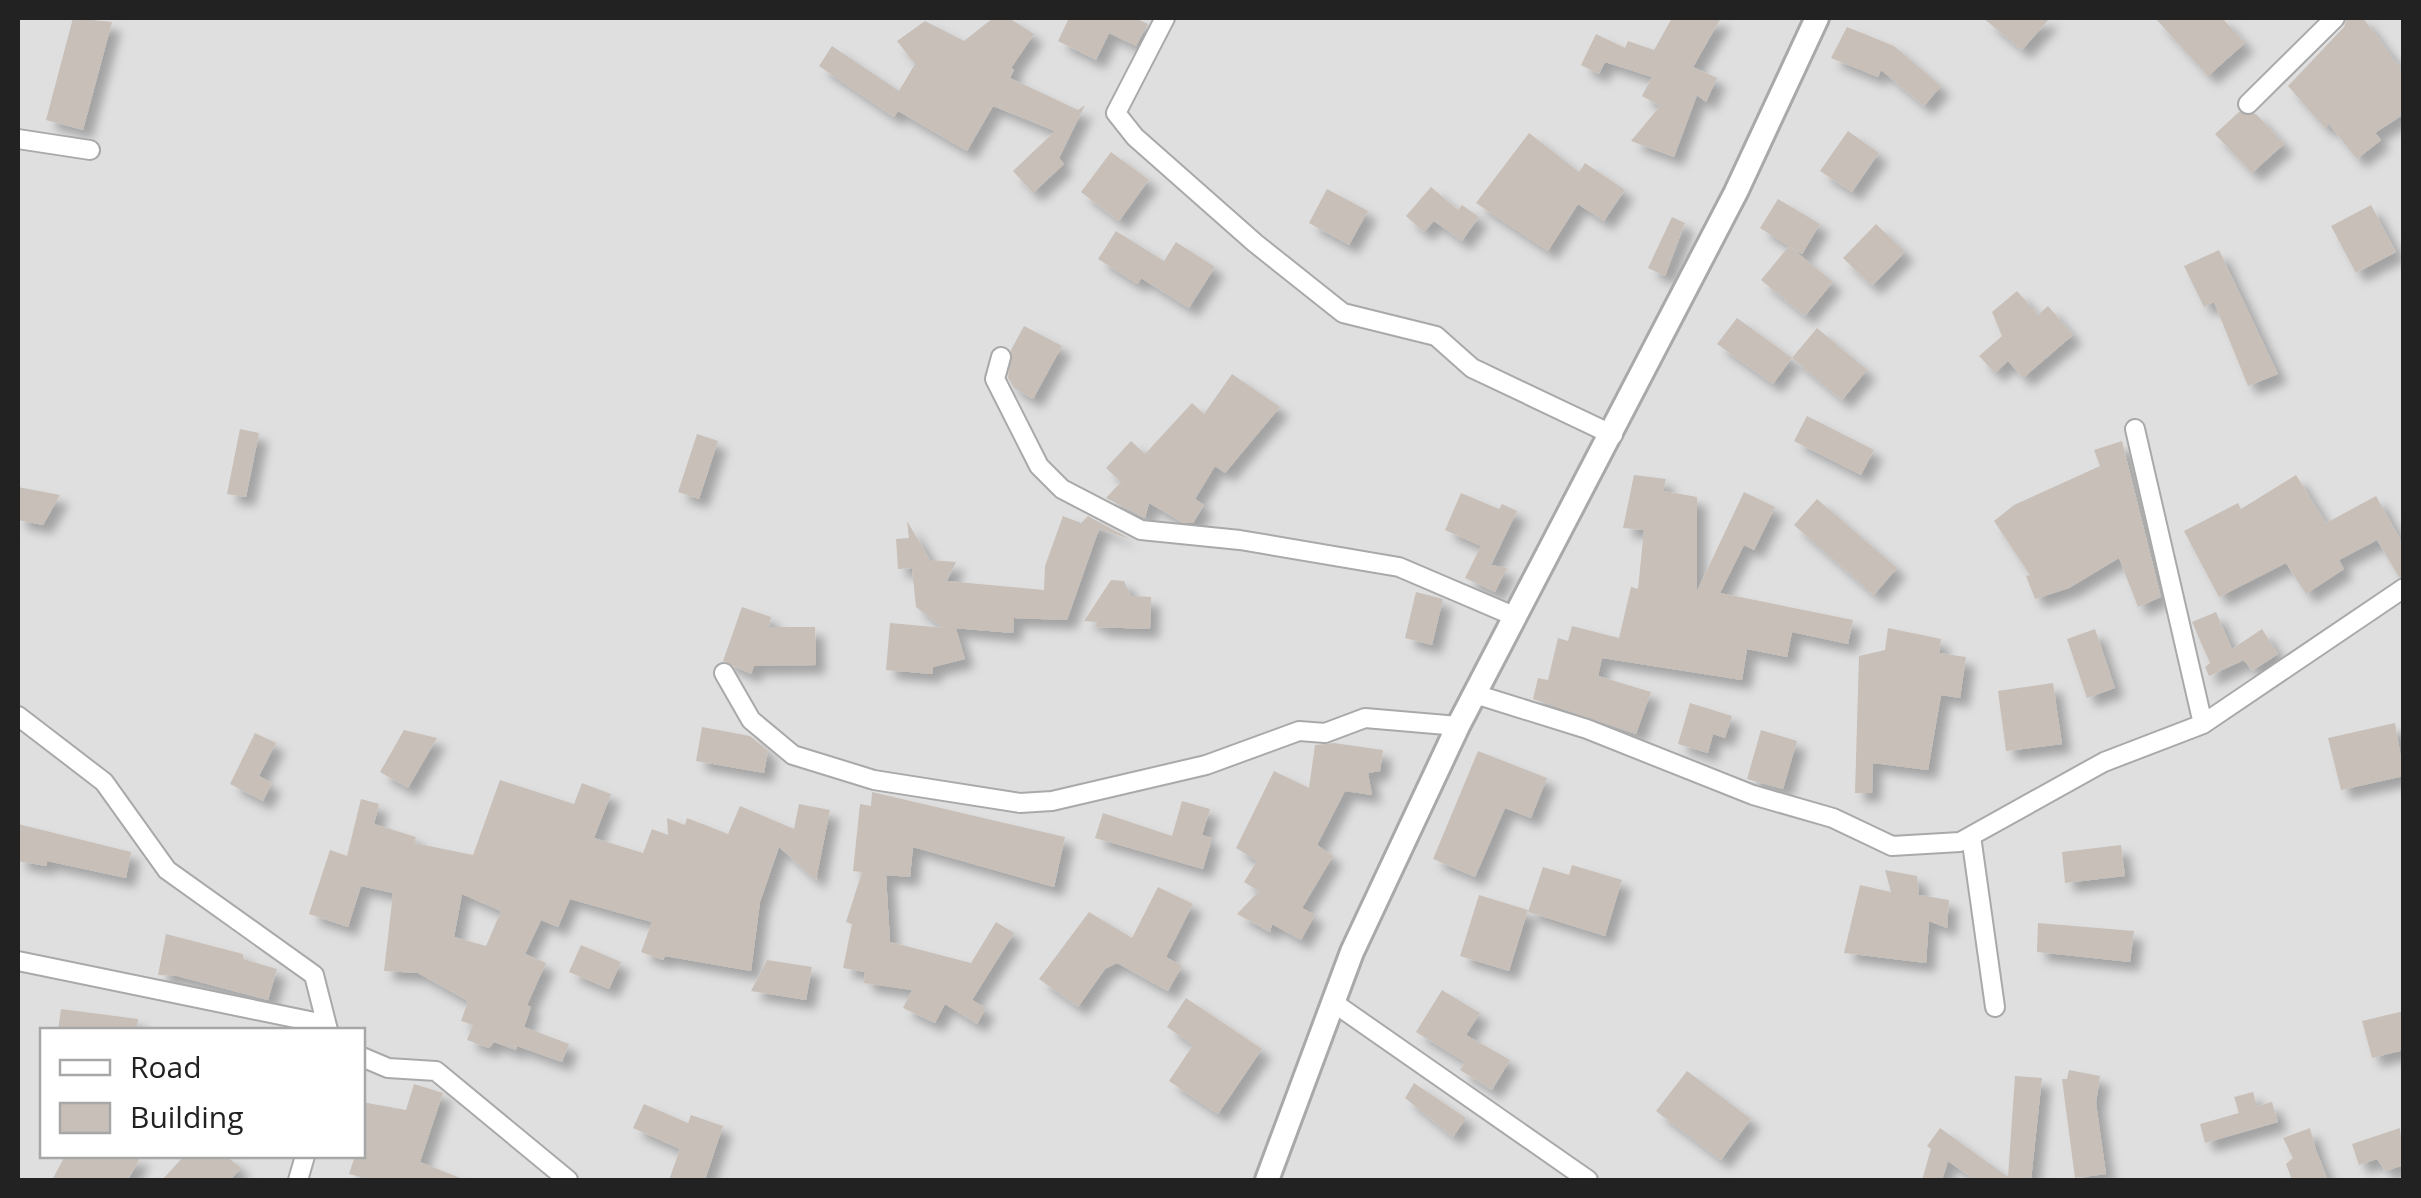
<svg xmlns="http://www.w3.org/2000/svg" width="2421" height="1198" font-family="'Open Sans',sans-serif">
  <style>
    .residential { fill: #e0dfdf; fill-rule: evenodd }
    .building { fill: #c7bfb8; fill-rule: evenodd; filter: url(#shadow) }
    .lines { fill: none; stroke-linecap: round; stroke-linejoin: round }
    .minor-casing { stroke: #a9a9a9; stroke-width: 22 }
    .tertiary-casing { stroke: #a9a9a9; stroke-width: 28 }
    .minor { stroke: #fff; stroke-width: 18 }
    .tertiary { stroke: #fff; stroke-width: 22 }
  </style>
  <defs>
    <filter id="shadow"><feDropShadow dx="9" dy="9" stdDeviation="5" flood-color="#0004"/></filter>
  </defs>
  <rect width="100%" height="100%" fill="#f2efe9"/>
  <path class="residential" d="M18 18H2403V1180H18ZM42 1030H362V1156H42Z"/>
  <path class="building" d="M73 18 112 22 83 130 46 120Z
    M993 18H1009L1034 34 1011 68 1014 70 1010 78 1078 110 1085 105 1059 158 1064 164 1033 193 1013 171 1055 131 993 106 967 151 898 111 894 117 819 66 832 46 899 91 915 64 897 41 925 21 964 41Z
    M1069 18H1135L1148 24 1136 46 1109 33 1096 60 1058 41Z
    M1672 18H1721L1693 67 1717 78 1706 102 1697 95 1674 157 1631 141 1660 106 1642 96 1652 77 1605 62 1599 74 1581 65 1596 34 1625 48 1628 41 1654 50Z
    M1983 18H2050L2022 50Z
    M2155 18H2222L2245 43 2208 76Z
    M2347 18H2363L2404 73V114L2375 133 2381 140 2357 159 2329 124 2325 128 2288 86 2344 27Z
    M1847 27 1894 46 1941 86 1924 106 1881 70 1878 77 1831 58Z
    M2239 112 2256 114 2284 144 2252 173 2215 134Z
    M1848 131 1879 153 1852 192 1820 171Z
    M1529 133 1579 172 1585 163 1625 190 1604 221 1578 204 1548 251 1476 203Z
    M1111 152 1149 180 1119 221 1081 192Z
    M1431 187 1458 210 1462 205 1479 217 1462 241 1434 221 1424 232 1406 216Z
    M1327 189 1368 211 1349 245 1309 223Z
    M1778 199 1820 224 1802 254 1760 228Z
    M2371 205 2396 252 2356 273 2331 226Z
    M1672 217 1685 223 1665 276 1648 268Z
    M1876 224 1905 252 1872 286 1843 258Z
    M1116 231 1164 261 1176 242 1215 267 1189 308 1141 278 1138 284 1098 259Z
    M1789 246 1833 282 1805 316 1761 280Z
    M2219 250 2278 374 2248 386 2214 302 2204 307 2184 266Z
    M2017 291 2038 315 2048 306 2073 335 2023 378 2008 361 1995 373 1979 356 2002 336 1992 312Z
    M1737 318 1792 358 1773 384 1717 344Z
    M1024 326 1062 346 1033 399 1014 388 1008 378 1011 350Z
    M1817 328 1867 370 1842 400 1792 358Z
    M1232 374 1280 407 1225 473 1215 466 1195 499 1204 505 1193 523 1182 522 1149 503 1145 518 1106 498 1121 482 1106 468 1131 441 1145 454 1192 403 1204 414Z
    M1807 416 1874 450 1861 475 1794 441Z
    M240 429 259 433 246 497 227 494Z
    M697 434 718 441 699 499 678 492Z
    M2122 441 2161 597 2138 607 2119 558 2069 588 2035 599 2026 576 2030 575 1994 521 2014 505 2100 466 2094 450Z
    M1634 475 1666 479 1663 491 1697 497V591L1744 492 1775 507 1754 550 1744 545 1720 593 1853 620 1848 644 1792 632 1787 657 1747 649 1742 680 1602 658 1598 676 1651 692 1636 734 1533 699 1538 678 1548 680 1558 638 1568 641 1572 626 1619 638 1631 587 1638 589 1644 530 1623 528Z
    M2296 475 2326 523 2376 496 2404 546V576L2399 577 2377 540 2339 560 2344 569 2306 594 2286 563 2219 597 2184 531 2238 503 2241 509Z
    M18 487 60 495 43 525 18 520Z
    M1461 493 1499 509 1502 504 1517 511 1491 565 1507 568 1495 592 1465 578 1481 546 1445 530Z
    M1817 499 1897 568 1874 595 1794 525Z
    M1063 516 1081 523 1088 516 1130 539 1099 529 1067 620 1014 618 1013 633 942 627 916 607 912 568 898 569 896 539 909 538 907 521 930 560 956 562 947 581 1044 590 1045 566Z
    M1111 580 1124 581 1131 596 1151 597 1150 629 1097 627V622L1084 621Z
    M1416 592 1443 599 1432 645 1405 638Z
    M742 607 771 617 769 627H815L816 665 754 666 751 674 723 661Z
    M2216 612 2232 649 2262 629 2278 654 2252 671 2244 660 2209 676 2205 667 2210 663 2192 622Z
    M890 623 956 629 965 659 933 667 932 674 886 670Z
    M1888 628 1941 639 1939 653 1966 657 1960 698 1941 695 1928 770 1873 763 1872 793H1855L1859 656 1885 650Z
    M2095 629 2115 688 2087 698 2067 639Z
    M2053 683 2062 744 2006 751 1998 691Z
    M1690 703 1732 716 1725 738 1713 734 1708 753 1678 744Z
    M2395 723 2404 776 2341 790 2328 738Z
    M702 727 750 736 768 751 764 773 696 761Z
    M404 730 437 738 408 788 380 772Z
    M1761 730 1797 741 1783 789 1747 779Z
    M255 733 276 743 259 776 272 783 263 801 230 784Z
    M1334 743 1383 750 1380 771 1368 773 1372 795 1345 791 1317 845 1333 856 1302 908 1315 915 1301 940 1272 924 1270 932 1237 914 1259 891 1244 882 1257 861 1236 848 1274 771 1309 788 1315 745Z
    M1478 751 1547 778 1531 818 1505 808 1475 877 1433 859Z
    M500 780 574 804 582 783 611 794 594 838 643 853 652 829 668 835 667 818 685 825 687 818 728 834 740 806 794 829 799 804 830 810 816 880 779 847 760 902 751 971 665 956 663 960 641 952 652 922 570 899 558 927 541 920 525 954 546 963 527 1005 531 1007 524 1027 569 1044 562 1062 517 1046 516 1050 494 1042 489 1048 467 1040 473 1025 461 1021 468 1001 418 973 384 971 393 893 361 886 348 927 309 914 330 850 347 856 361 799 379 804 374 824 416 837 414 843 473 855ZM462 894 501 911 486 946 454 937Z
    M872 792 1065 837 1054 887 913 847 910 877 886 875 890 942 971 963 996 922 1014 933 972 1000 986 1008 977 1024 945 1004 935 1023 903 1008 912 990 864 983 865 972 843 968 852 924 846 922 862 872 853 871 860 804 871 806Z
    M1182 801 1210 809 1202 835 1212 838 1203 869 1095 838 1103 813 1172 836Z
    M18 824 131 852 126 878 47 861 46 866 18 861Z
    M2121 845 2125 876 2065 883 2062 852Z
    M1572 865 1622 880 1605 936 1528 912 1543 867 1569 875Z
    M1885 870 1917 876 1919 895 1949 900 1947 928 1929 921 1926 963 1844 953 1860 885 1891 892Z
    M1158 887 1193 904 1166 957 1182 966 1168 991 1117 963 1105 969 1078 1007 1039 979 1089 912 1132 938Z
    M1479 895 1528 910 1509 971 1460 956Z
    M2038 923 2134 931 2130 962 2037 952Z
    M166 934 243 954V959L277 969 268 1000 177 976 158 975Z
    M581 945 621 962 609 989 569 972Z
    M767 960 812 967 806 1000 751 991Z
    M1442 990 1480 1013 1466 1035 1510 1060 1492 1090 1460 1070 1465 1062 1416 1032Z
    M1186 998 1262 1049 1218 1114 1169 1081 1193 1045 1167 1027Z
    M61 1009 138 1019 137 1030H58Z
    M2404 1011V1050L2372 1058 2362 1021Z
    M2069 1070 2100 1076 2096 1103 2106 1174 2075 1178 2062 1079H2067Z
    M1687 1071 1751 1119 1721 1160 1656 1111Z
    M2015 1076 2042 1078 2031 1180H1975L1948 1161 1942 1180H1922L1931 1149 1927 1146 1940 1128 2008 1177Z
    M1414 1083 1466 1118 1453 1137 1405 1098Z
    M414 1084 443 1093 420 1162 465 1180H374L349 1174 355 1156H362V1102L406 1110Z
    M2253 1092 2257 1106 2272 1102 2278 1122 2205 1143 2200 1124 2239 1113 2234 1097Z
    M644 1104 688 1123 691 1115 723 1126 705 1180H669L680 1149 633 1128Z
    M2310 1128 2316 1150 2328 1180H2292L2286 1164 2293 1158 2283 1138Z
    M2400 1128 2404 1165 2385 1171 2377 1159 2359 1165 2352 1144Z
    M65 1156H141L128 1180H52Z
    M184 1156H226L241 1168 230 1180H162Z"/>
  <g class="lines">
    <defs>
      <path id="minor" d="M1165 18 1116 113 1135 137 1255 243 1343 313 1436 336 1472 368 1613 435
        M2248 104 2335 18
        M18 139 90 150
        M1001 357 995 379 1039 466 1062 489 1141 530 1240 540 1399 567 1516 617
        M2135 429 2203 724
        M724 673 751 720 793 755 874 780 1020 803 1052 801 1206 765 1299 731 1325 733 1365 718 1458 726
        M1478 695 1587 729 1753 795 1833 818 1892 846 1960 842 2104 762 2203 724 2404 588
        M18 716 104 782 167 870 314 975 328 1030
        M1971 836 1995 1007
        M18 961 324 1024
        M1334 1003 1588 1180
        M362 1057 388 1068 436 1071 568 1180
        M298 1180 305 1156"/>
      <path id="tertiary" d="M1267 1180 1352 952 1458 726 1736 192 1817 18"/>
    </defs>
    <use href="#minor" class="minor-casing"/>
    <use href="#tertiary" class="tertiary-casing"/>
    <use href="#minor" class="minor"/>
    <use href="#tertiary" class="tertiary"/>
  </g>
  <rect width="2421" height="1198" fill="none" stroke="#222222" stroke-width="40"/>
  <rect x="40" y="1028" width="325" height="130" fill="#ffffff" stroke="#a7a7a7" stroke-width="2.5"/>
  <rect x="60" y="1060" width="50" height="15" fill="#ffffff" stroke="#a7a7a7" stroke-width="2.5"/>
  <text x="130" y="1078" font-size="30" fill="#222222">Road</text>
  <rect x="60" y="1103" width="50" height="30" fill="#c7bfb8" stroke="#a7a7a7" stroke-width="2.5"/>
  <text x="130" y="1128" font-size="30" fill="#222222">Building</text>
</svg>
